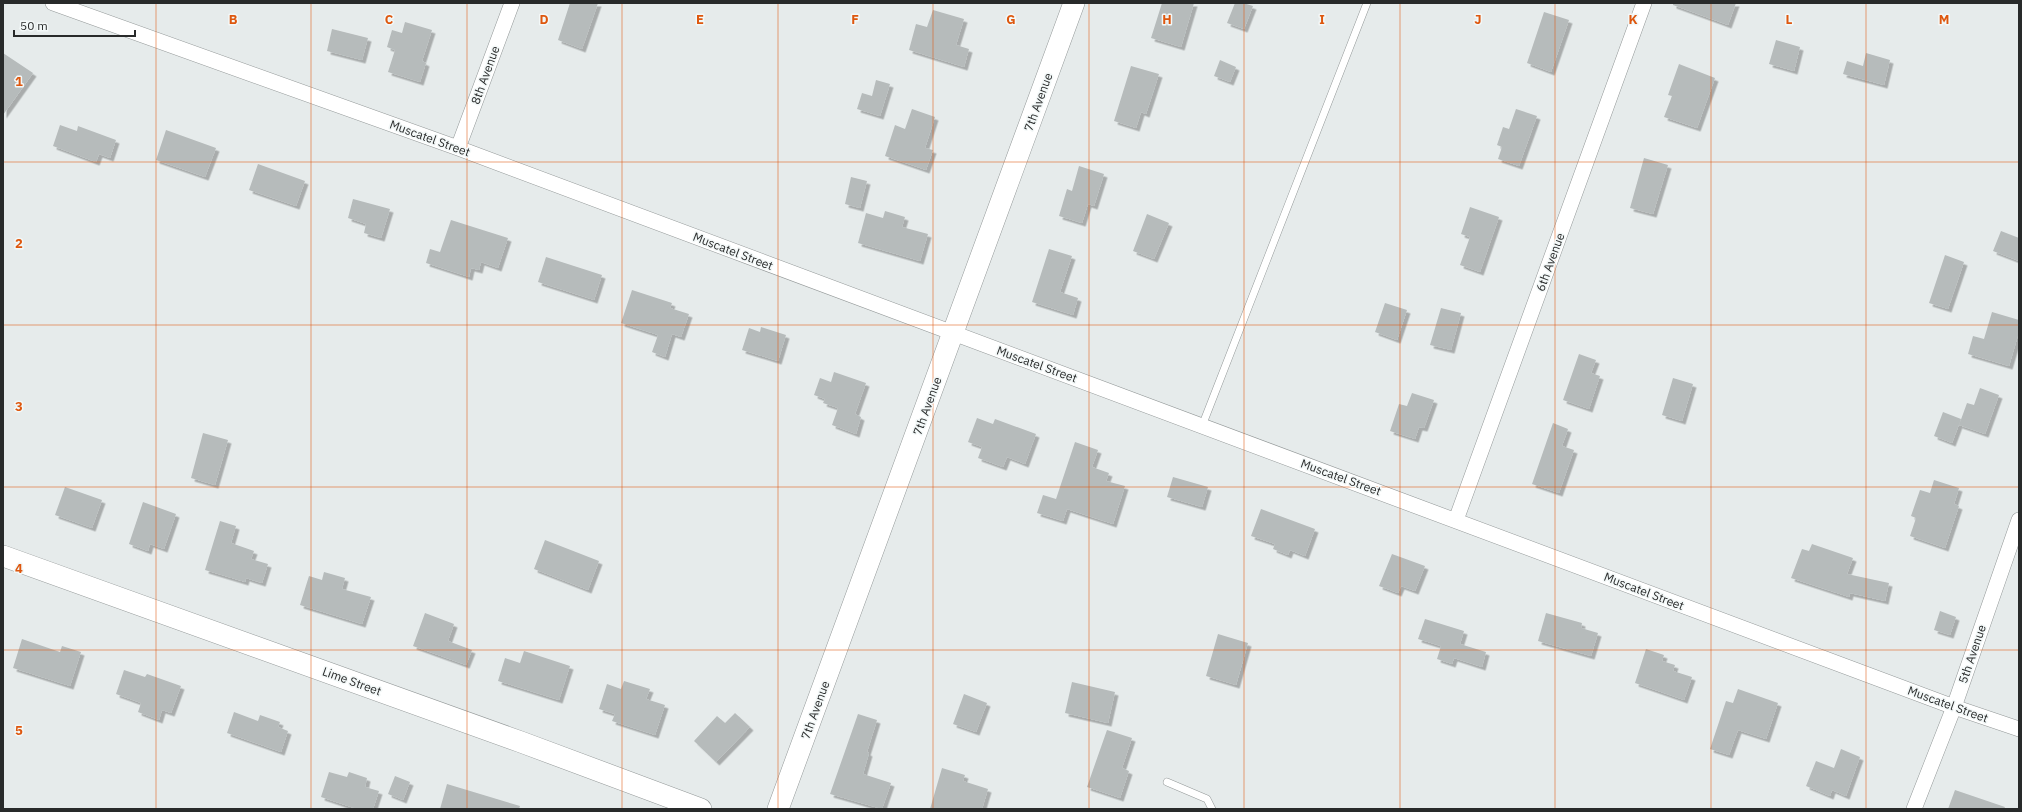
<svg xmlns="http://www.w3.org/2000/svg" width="2022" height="812" font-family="'IBM Plex Sans',sans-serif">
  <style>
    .building { fill: #b6bbbb; filter: url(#shadow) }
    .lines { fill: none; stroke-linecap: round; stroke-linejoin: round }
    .lane-casing { stroke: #949999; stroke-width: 8 }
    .street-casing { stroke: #949999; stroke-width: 16 }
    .secondary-casing { stroke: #949999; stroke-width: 22 }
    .lane { stroke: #fff; stroke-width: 7 }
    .street { stroke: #fff; stroke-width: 15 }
    .secondary { stroke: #fff; stroke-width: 21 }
    .grid { fill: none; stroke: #de570e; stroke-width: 1; stroke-opacity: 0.55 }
    .labels { text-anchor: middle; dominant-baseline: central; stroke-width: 3; stroke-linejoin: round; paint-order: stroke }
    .street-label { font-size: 12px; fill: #282a2a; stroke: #f3f8f8 }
    .grid-label { font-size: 13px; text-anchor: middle; font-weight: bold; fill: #de570e; stroke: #f3f8f8; stroke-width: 3; stroke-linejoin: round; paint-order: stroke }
  </style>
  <defs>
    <filter id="shadow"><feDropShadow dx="3.5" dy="3.5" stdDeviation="0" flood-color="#0004"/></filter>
  </defs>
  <rect width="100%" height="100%" fill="#e6ebeb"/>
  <path class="building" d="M570 3H598L582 49 558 40Z
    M1162 3H1194L1181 47 1151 38Z
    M1235 3H1243L1253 6 1244 29 1227 23Z
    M1673 3H1736L1728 25 1673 5Z
    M933 10 964 19 956 45 969 49 964 67 909 50 916 24 927 27Z
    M1544 12 1569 20 1551 72 1527 63Z
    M405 22 432 30 422 61 426 63 420 82 388 72 395 50 387 47 392 30 402 33Z
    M332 29 368 38 362 60 327 51Z
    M1776 40 1800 47 1794 71 1769 64Z
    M3 53 33 73 3 115Z
    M1866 53 1890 60 1884 85 1843 74 1847 61 1863 66Z
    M1220 60 1236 67 1230 82 1214 76Z
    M1679 64 1715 78 1697 128 1664 117 1672 96 1668 95Z
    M1131 66 1159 74 1146 114 1141 112 1136 128 1114 121Z
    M876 80 890 84 880 116 857 109 862 93 872 96Z
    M912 109 935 117 925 148 933 150 926 170 885 156 895 125 905 129Z
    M1516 109 1537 116 1519 166 1498 159 1502 147 1497 145 1503 127 1509 129Z
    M60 125 77 131 78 126 116 140 110 158 99 154 96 162 53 146Z
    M166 130 216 148 205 177 156 160Z
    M1644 158 1668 165 1653 214 1630 208Z
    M258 164 305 181 296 206 249 190Z
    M1079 166 1104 174 1094 206 1088 204 1082 223 1059 216 1067 189 1072 191Z
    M851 177 867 181 860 208 845 204Z
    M353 199 390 209 381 238 364 233 366 224 348 218Z
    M1470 207 1499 217 1480 272 1460 265 1470 237 1461 234Z
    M885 211 905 217 902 227 928 234 920 261 858 243 866 213 883 218Z
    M1147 214 1169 223 1154 259 1133 251Z
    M451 220 508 238 498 268 481 262 479 270 471 268 469 277 426 263 430 249 440 252Z
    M2001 231 2019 238V261L1993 251Z
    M1049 249 1072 256 1060 292 1078 298 1073 315 1032 302Z
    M1945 255 1964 262 1948 309 1929 303Z
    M546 257 602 275 594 300 538 282Z
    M632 290 672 303 670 308 689 314 681 337 672 334 665 357 652 352 658 335 621 323Z
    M1385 303 1407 310 1397 340 1375 332Z
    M1441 308 1461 313 1451 350 1430 345Z
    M1992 312 2019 320V332L2009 366 1968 354 1973 336 1984 339Z
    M761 327 786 335 778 361 742 350 749 328 760 332Z
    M1579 354 1596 360 1591 373 1600 376 1589 409 1563 400Z
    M834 372 866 383 855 414 861 417 856 434 832 425 838 408 823 403 825 399 814 395 820 378 831 382Z
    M1673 378 1693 384 1682 421 1662 415Z
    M1980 388 1999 395 1985 434 1959 425 1967 403 1974 405Z
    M1412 393 1434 400 1424 428 1419 427 1415 439 1390 431 1399 404 1407 406Z
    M1943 412 1961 419 1952 443 1934 436Z
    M977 418 993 424 995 419 1036 434 1025 464 1007 457 1003 467 978 458 982 447 968 442Z
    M1553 423 1568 429 1562 446 1574 450 1559 493 1532 484Z
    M203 433 228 440 215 485 191 478Z
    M1075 442 1098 450 1092 467 1109 473 1106 481 1125 486 1113 524 1067 509 1063 521 1037 513 1043 495 1056 499Z
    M1173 477 1208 487 1202 507 1167 497Z
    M1934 480 1959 488 1954 504 1959 506 1945 548 1910 536 1916 518 1911 516 1920 490 1930 493Z
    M65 487 102 500 92 528 55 515Z
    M143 502 176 514 164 549 150 544 148 551 129 544Z
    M1261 509 1315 529 1305 556 1290 550 1288 555 1273 549 1275 544 1251 536Z
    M220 521 236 526 231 543 254 551 251 559 268 564 262 583 246 578 245 582 205 570Z
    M545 540 599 561 588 590 534 569Z
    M1812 544 1853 558 1847 574 1889 583 1885 601 1850 593 1849 597 1791 578 1802 549 1809 551Z
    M1392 554 1425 566 1415 591 1401 586 1398 593 1379 586Z
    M324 572 345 578 342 589 371 597 362 624 300 605 309 576 322 580Z
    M1940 611 1956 617 1950 635 1934 630Z
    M425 613 454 624 448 641 472 650 466 665 413 646Z
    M1546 613 1582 623 1581 628 1598 633 1591 656 1538 641Z
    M1425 619 1464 631 1460 644 1486 652 1482 667 1454 658 1452 664 1437 659 1441 646 1418 639Z
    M1218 634 1248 643 1236 685 1206 676Z
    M22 639 60 652 62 646 81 652 70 686 13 668Z
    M1646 649 1664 655 1662 661 1675 665 1673 671 1692 677 1684 700 1635 683Z
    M524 651 570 666 559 700 498 681 505 658 520 663Z
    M124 670 145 677 147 674 181 686 171 713 162 710 159 720 138 712 141 703 116 694Z
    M624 681 650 689 646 699 665 705 655 735 612 721 615 714 599 709 607 684 621 689Z
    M1072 682 1115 692 1108 723 1065 713Z
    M1738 689 1778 703 1766 739 1738 730 1729 755 1710 749 1726 701 1733 703Z
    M964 694 987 703 976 732 953 724Z
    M234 712 258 721 260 715 280 722 278 727 288 731 281 752 227 733Z
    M735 713 750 727 716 762 694 741 717 716 725 723Z
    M858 714 877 720 867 752 869 753 863 774 891 783 882 809 830 794Z
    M1107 730 1132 738 1122 768 1129 771 1120 798 1087 787Z
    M1841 749 1860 757 1846 796 1832 790 1830 796 1806 786 1816 761 1834 768Z
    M942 768 965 775 963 781 988 789 982 809H930Z
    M329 772 347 777 349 772 367 778 365 787 379 791 373 809H357L321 797Z
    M395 776 410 782 403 800 388 794Z
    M447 784 520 806 519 809H440Z
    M1955 790 2005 807 2004 809H1948Z"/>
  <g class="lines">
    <defs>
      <path id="lane" d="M1202 426 1367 3
        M1167 782 1207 799 1212 809"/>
      <path id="street" d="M53 3 458 148 1954 707 2019 729
        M458 148 512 3
        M1456 520 1644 3
        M1914 809 1954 707 2019 520"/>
      <path id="secondary" d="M3 556 521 742 701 809
        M778 809 1074 3"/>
    </defs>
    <use href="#lane" class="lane-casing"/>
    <use href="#street" class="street-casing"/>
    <use href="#secondary" class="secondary-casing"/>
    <use href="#lane" class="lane"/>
    <use href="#street" class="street"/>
    <use href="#secondary" class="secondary"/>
  </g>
  <path class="grid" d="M156 3V809M311 3V809M467 3V809M622 3V809M778 3V809M933 3V809M1089 3V809M1244 3V809M1400 3V809M1555 3V809M1711 3V809M1866 3V809M3 162H2019M3 325H2019M3 487H2019M3 650H2019"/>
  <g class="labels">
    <g class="street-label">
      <text transform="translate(485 75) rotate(-70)">8th Avenue</text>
      <text transform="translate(1038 102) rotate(-70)">7th Avenue</text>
      <text transform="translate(430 138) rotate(20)">Muscatel Street</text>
      <text transform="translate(733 251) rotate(21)">Muscatel Street</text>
      <text transform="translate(1550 262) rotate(-70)">6th Avenue</text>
      <text transform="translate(1037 364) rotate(20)">Muscatel Street</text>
      <text transform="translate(927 406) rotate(-70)">7th Avenue</text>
      <text transform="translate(1341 477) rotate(20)">Muscatel Street</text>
      <text transform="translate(1644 591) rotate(21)">Muscatel Street</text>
      <text transform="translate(1972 654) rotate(-71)">5th Avenue</text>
      <text transform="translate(352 681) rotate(20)">Lime Street</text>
      <text transform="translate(1948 704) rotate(20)">Muscatel Street</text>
      <text transform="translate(815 710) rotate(-70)">7th Avenue</text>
    </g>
  </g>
  <g class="grid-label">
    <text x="233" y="24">B</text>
    <text x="389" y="24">C</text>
    <text x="544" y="24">D</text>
    <text x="700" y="24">E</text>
    <text x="855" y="24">F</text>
    <text x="1011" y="24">G</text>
    <text x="1167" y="24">H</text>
    <text x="1322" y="24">I</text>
    <text x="1478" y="24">J</text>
    <text x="1633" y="24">K</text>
    <text x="1789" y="24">L</text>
    <text x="1944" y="24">M</text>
    <text x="19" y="86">1</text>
    <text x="19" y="248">2</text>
    <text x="19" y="411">3</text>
    <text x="19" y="573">4</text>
    <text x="19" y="735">5</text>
  </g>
  <rect width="2022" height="812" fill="none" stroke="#282a2a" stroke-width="8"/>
  <path d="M14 30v6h121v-6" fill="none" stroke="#282a2a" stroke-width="2"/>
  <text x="20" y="30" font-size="12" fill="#282a2a" stroke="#f3f8f8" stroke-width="3" paint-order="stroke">50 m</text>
</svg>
